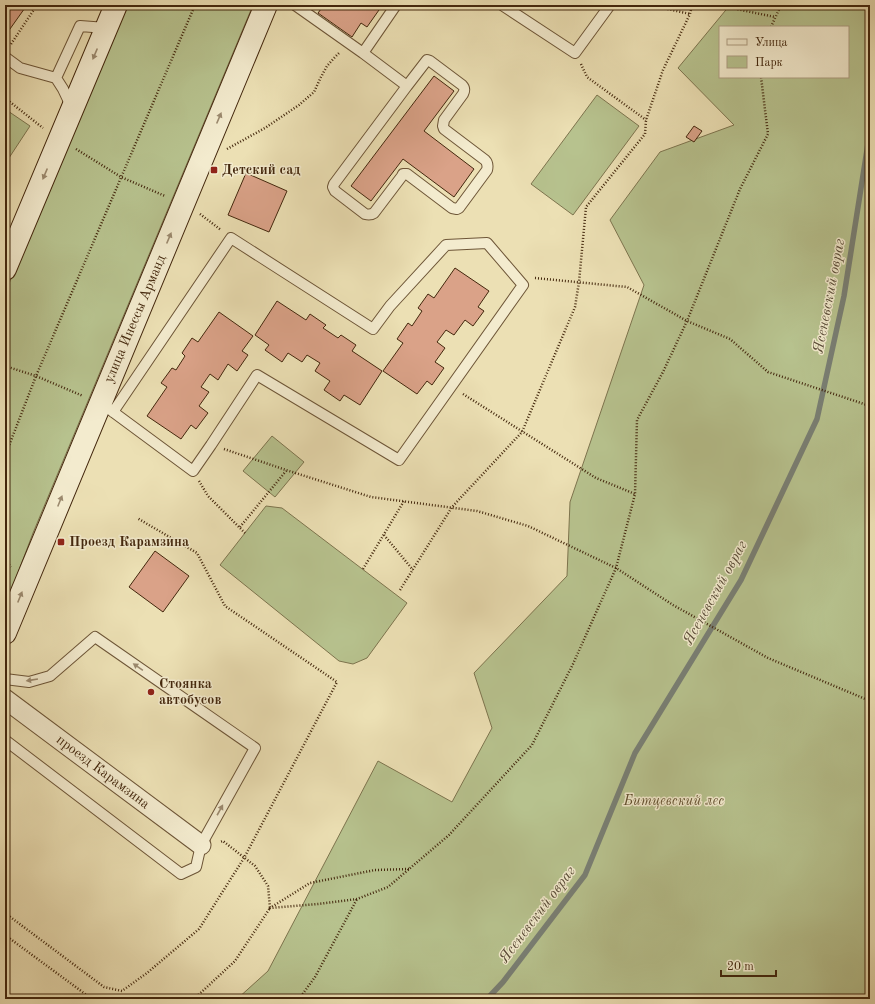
<svg xmlns="http://www.w3.org/2000/svg" width="875" height="1004" font-family="'Old Standard TT',serif">
  <style>
    .green { fill: #b7c28e; stroke: #7d744e; fill-rule: evenodd }
    .lines { fill: none; stroke-linecap: round; stroke-linejoin: round }
    .stream { stroke: #797f74; stroke-width: 5.5 }
    .building { fill: #daa288; stroke: #43270d }
    .lane-casing { stroke: #6d5537; stroke-width: 12 }
    .street-casing { stroke: #6d5537; stroke-width: 21 }
    .secondary-casing { stroke: #43270d; stroke-width: 24 }
    .path { stroke: #43270d; stroke-width: 2.5; stroke-dasharray: 1 2; stroke-linecap: butt }
    .lane { stroke: #f3ebce; stroke-width: 10 }
    .street { stroke: #f3ebce; stroke-width: 19 }
    .secondary { stroke: #f3ebce; stroke-width: 22 }
    .oneway { fill: #9b896e }
    .poi-dot { fill: #8f2418; stroke: #f3ebce; stroke-width: 1.5 }
    .labels { text-anchor: middle; dominant-baseline: central; stroke-width: 3; stroke-linejoin: round; paint-order: stroke }
    .poi-label { font-size: 14px; font-weight: bold; fill: #43270d; stroke: #f3ebce; text-anchor: start }
    .street-label { font-size: 14px; fill: #43270d; stroke: #f3ebce }
    .park-label { font-size: 14px; font-style: italic; fill: #604e2d; stroke: #f3ebce }
    .water-label { font-size: 15px; font-style: italic; fill: #5a4c38; stroke: #f3ebce }
  </style>
  <rect width="100%" height="100%" fill="#ece0b4"/>
  <filter id="stains"><feTurbulence type="fractalNoise" baseFrequency=".005" numOctaves="4"/><feColorMatrix values="0 0 0 0 .2 0 0 0 0 .09 0 0 0 0 .02 0 0 0 .5 -.17"/></filter>
  <radialGradient id="worn" r=".72"><stop offset=".6" stop-color="#630" stop-opacity="0"/><stop offset="1" stop-color="#630" stop-opacity=".3"/></radialGradient>
  <path class="green" d="M125 5H253L33 533 10 594 5 602V293Z
    M730 5H870V999H237L268 971 378 761 452 802 492 728 474 673 567 576 570 502 644 285 610 220 660 152 734 125 678 68ZM720 27H848V77H720Z
    M597 95 639 126 573 215 531 184Z
    M5 109 30 126 5 164Z
    M272 436 304 462 275 497 243 471Z
    M266 506 282 508 407 603 367 658 353 664 339 661 220 565Z"/>
  <g class="lines">
    <path class="stream" d="M487 999 503 982 585 875 635 753 741 580 817 419 844 296 870 131"/>
  </g>
  <path class="building" d="M5 5H27L5 36Z
    M324 5H371L379 10 367 27 361 23 352 37 318 13Z
    M434 76 454 91 424 131 474 169 454 197 403 159 371 201 351 186Z
    M694 126 702 131 694 142 686 137Z
    M246 173 287 191 269 232 228 215Z
    M455 268 489 291 478 307 484 311 473 326 465 320 454 335 446 330 437 342 445 348 435 362 444 368 432 385 427 381 417 394 383 371 403 343 397 339 408 323 412 326 422 311 418 308 428 294 434 298Z
    M277 301 306 320 310 314 326 325 323 328 338 338 341 335 356 345 352 351 382 371 360 405 344 395 340 401 324 390 330 381 315 371 320 363 307 355 302 362 288 353 282 362 265 350 269 345 255 335Z
    M219 312 253 336 242 351 248 355 237 371 228 364 218 380 210 374 201 387 209 392 199 406 208 413 196 429 191 425 181 439 147 416 167 387 161 383 172 368 176 370 185 356 182 353 192 338 198 342Z
    M155 551 189 576 163 612 129 587Z"/>
  <g class="lines">
    <defs>
      <path id="lane" d="M295 5 363 53 407 86 334 184 333 187 335 191 365 214C369 215 371 215 374 213L402 176 403 174H407L452 208 457 209 459 208 487 170C488 166 488 163 485 160L444 129 443 126 444 120 463 94C465 90 465 88 462 85L430 61 427 60 407 86
        M502 5 575 53 610 5
        M363 53 396 5
        M5 57 20 68 56 78
        M72 108 63 89 56 78 80 26 106 28
        M101 403 193 471 211 445 257 375 399 460 523 285 487 243 446 245 390 306 373 329 231 238 113 412
        M5 679 29 682 50 676 95 637 255 748 201 845 196 867 181 874 5 740"/>
      <path id="street" d="M5 699 201 845"/>
      <path id="secondary" d="M5 269 116 5
        M5 633 266 5"/>
    </defs>
    <use href="#lane" class="lane-casing"/>
    <use href="#street" class="street-casing"/>
    <use href="#secondary" class="secondary-casing"/>
    <path class="path" d="M650 5 690 14
      M717 5 775 17
      M852 5 870 10
      M771 27 781 5
      M11 44 37 5
      M581 64 587 77 646 120
      M5 98 43 128
      M76 149 121 177 165 196
      M227 149 265 128 299 105 314 92 321 77 327 66 335 57 339 53
      M200 214 221 230
      M535 278 627 287 687 321 730 339 768 372 870 406
      M5 366 36 376 83 396
      M463 394 596 478 635 494
      M224 449 286 470 371 497 477 511 528 526 616 568 673 605 768 658 870 701
      M5 456 36 376 195 5
      M199 481 208 496 245 533
      M240 527 286 471
      M384 535 413 570
      M5 560 11 567
      M363 569 404 501
      M400 590 452 507 522 432 575 307 579 282 586 207 645 134 646 120 663 70 690 14 692 5
      M409 869 375 870 310 883 270 908 318 904 357 899 388 887 449 835 532 745 573 664 616 568 635 494 637 420 663 372 687 321 740 189 768 134 761 77
      M5 913 104 987 122 991 147 973 199 929 244 858 337 682 225 606 197 553 137 518
      M5 935 92 999
      M194 999 235 961 270 908 268 886 255 866 223 841 220 842
      M299 999 315 977 357 899"/>
    <use href="#lane" class="lane"/>
    <use href="#street" class="street"/>
    <use href="#secondary" class="secondary"/>
  </g>
  <defs><path id="oneway-solid" d="M-6-.8H1V-3.2L6.5 0L1 3.2V.8H-6Z"/></defs>
  <g class="oneway">
    <use href="#oneway-solid" transform="translate(95 54) rotate(113)"/>
    <use href="#oneway-solid" transform="translate(219 118) rotate(-67)"/>
    <use href="#oneway-solid" transform="translate(45 174) rotate(113)"/>
    <use href="#oneway-solid" transform="translate(169 238) rotate(-67)"/>
    <use href="#oneway-solid" transform="translate(60 501) rotate(-68)"/>
    <use href="#oneway-solid" transform="translate(20 597) rotate(-68)"/>
    <use href="#oneway-solid" transform="translate(138 667) rotate(-145)"/>
    <use href="#oneway-solid" transform="translate(32 680) rotate(171)"/>
    <use href="#oneway-solid" transform="translate(220 810) rotate(-61)"/>
  </g>
  <g class="poi-dot">
    <rect x="210" y="166" width="8" height="8" rx="2"/>
    <rect x="57" y="538" width="8" height="8" rx="2"/>
    <circle cx="151" cy="692" r="4"/>
  </g>
  <g class="labels">
    <g class="poi-label">
      <text x="222" y="170">Детский сад</text>
      <text x="69" y="542">Проезд Карамзина</text>
      <text x="159" y="684">Стоянка<tspan x="159" dy="16">автобусов</tspan></text>
    </g>
    <g class="street-label">
      <text transform="translate(135 319) rotate(-67)">улица Инессы Арманд</text>
      <text transform="translate(103 772) rotate(37)">проезд Карамзина</text>
    </g>
    <g class="park-label">
      <text x="674" y="801">Битцевский лес</text>
    </g>
    <g class="water-label">
      <text transform="translate(830 296) rotate(-79)">Ясеневский овраг</text>
      <text transform="translate(716 593) rotate(-61)">Ясеневский овраг</text>
      <text transform="translate(538 915) rotate(-53)">Ясеневский овраг</text>
    </g>
  </g>
  <rect width="875" height="1004" fill="none" stroke="#ece0b4" stroke-width="20"/>
  <rect x="6" y="6" width="863" height="992" fill="none" stroke="#43270d" stroke-width="2"/>
  <rect x="10" y="10" width="855" height="984" fill="none" stroke="#43270d"/>
  <rect x="719" y="26" width="130" height="52" fill="#f3ebce" stroke="#ad9d81"/>
  <rect x="727" y="39" width="20" height="6" fill="#f3ebce" stroke="#ad9d81"/>
  <text x="755" y="46" font-size="12" fill="#43270d">Улица</text>
  <rect x="727" y="56" width="20" height="12" fill="#b7c28e" stroke="#ad9d81"/>
  <text x="755" y="66" font-size="12" fill="#43270d">Парк</text>
  <path d="M721 970v6h55v-6" fill="none" stroke="#43270d" stroke-width="2"/>
  <text x="727" y="970" font-size="12" fill="#43270d" stroke="#f3ebce" stroke-width="3" paint-order="stroke">20 m</text>
  <rect width="100%" height="100%" filter="url(#stains)"/>
  <rect width="100%" height="100%" fill="url(#worn)"/>
</svg>
